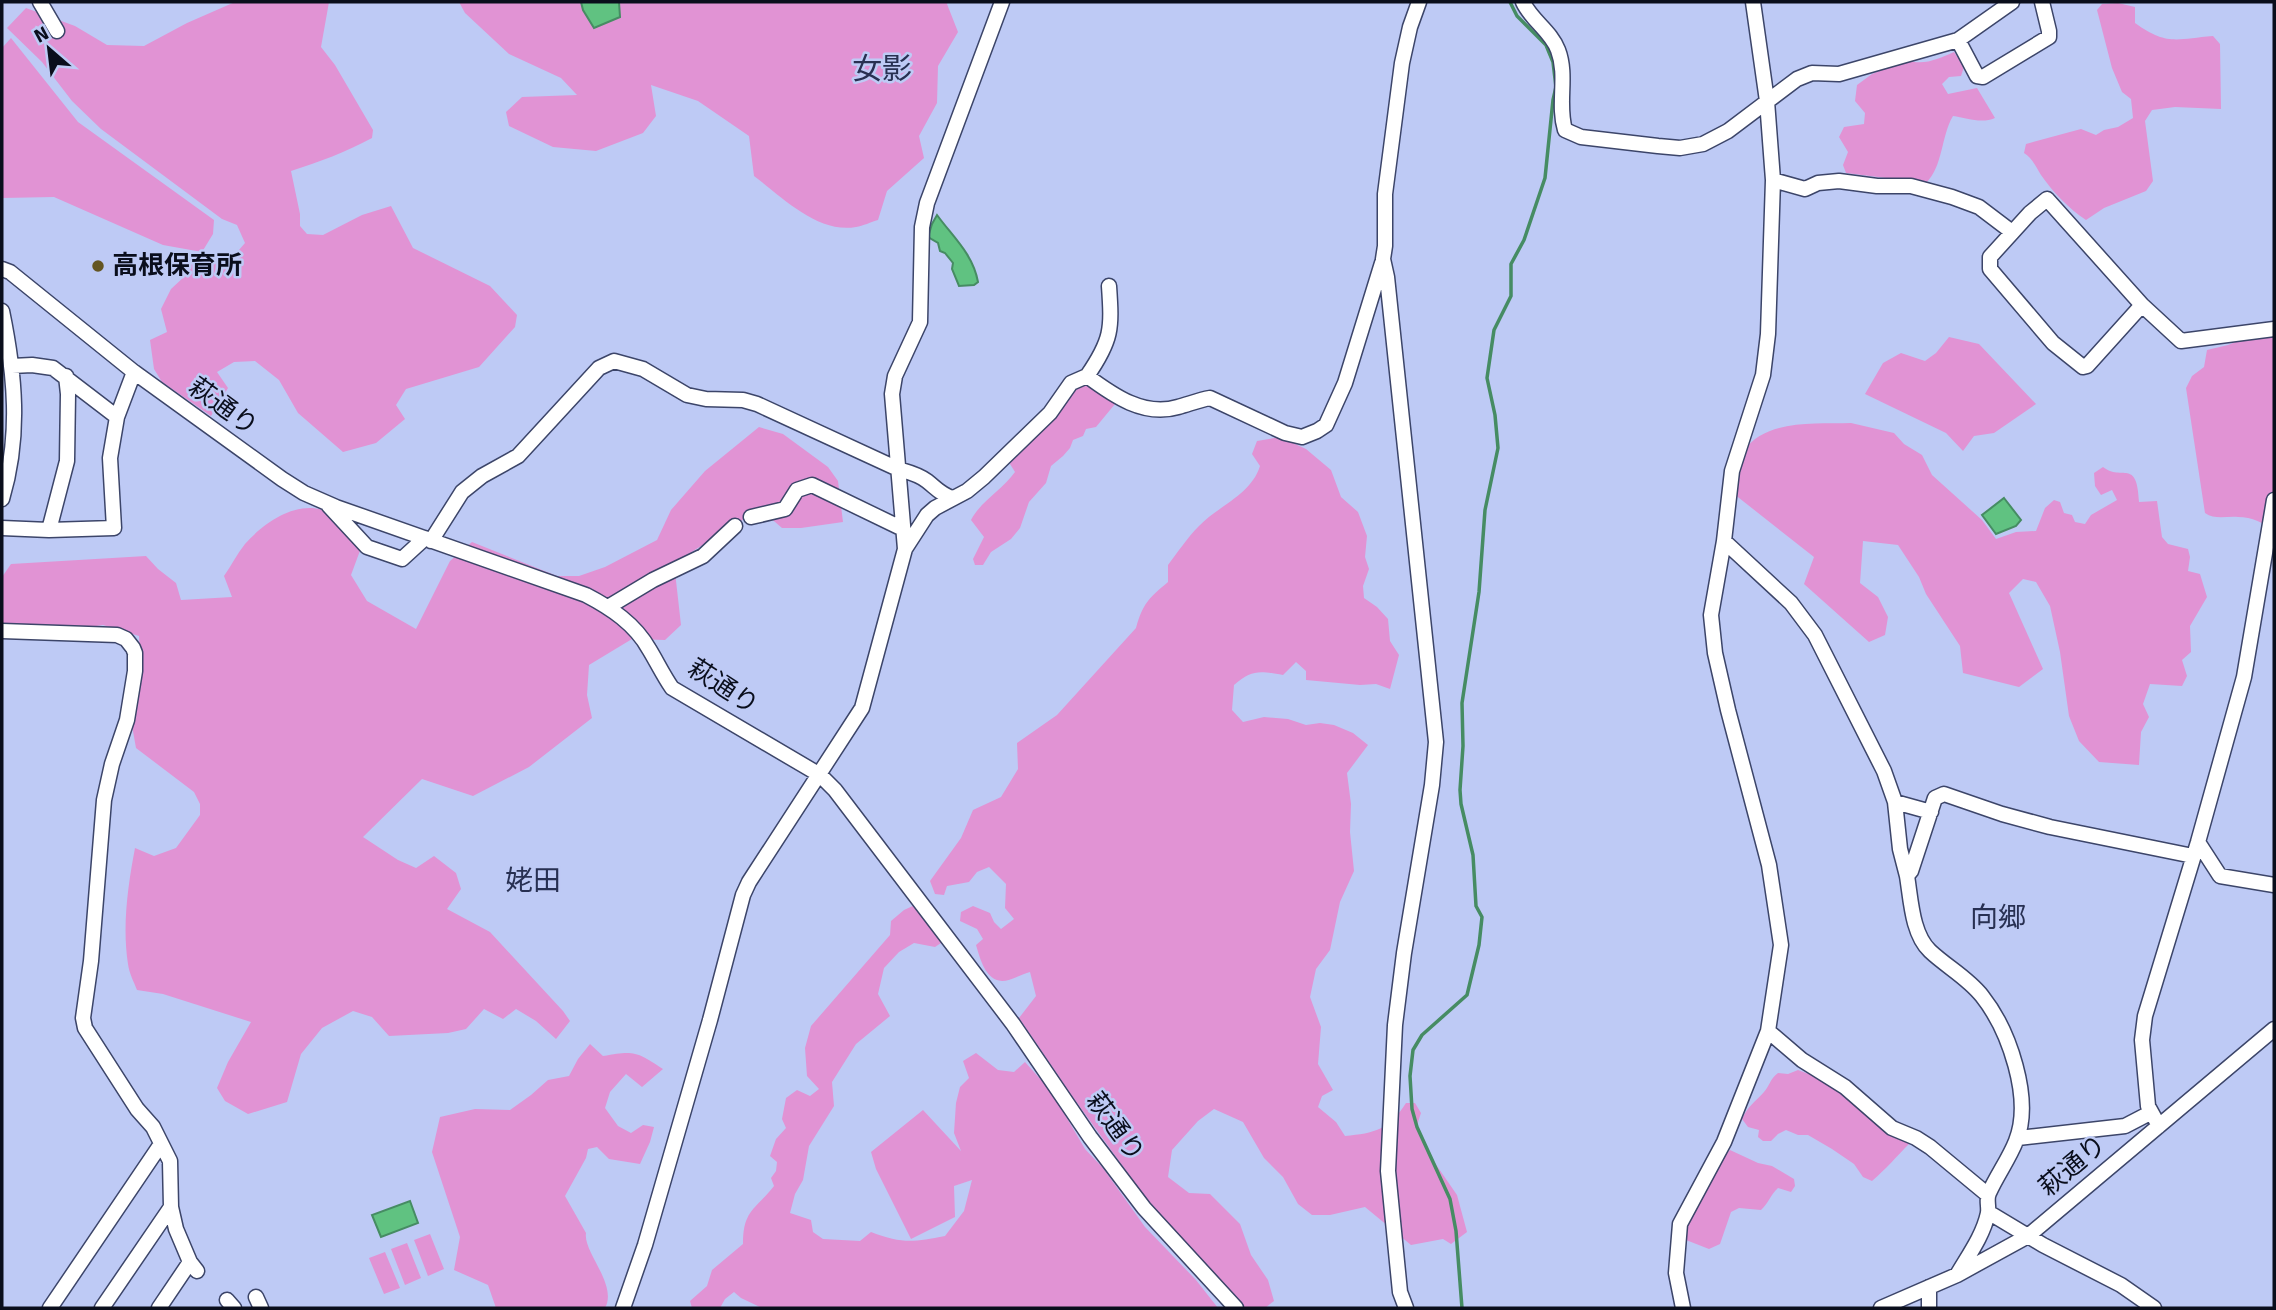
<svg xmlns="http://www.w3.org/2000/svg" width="2276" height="1310" font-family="Signika,'Noto Sans JP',sans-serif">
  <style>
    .green { fill: #e193d4 }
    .water { fill: #60c281; stroke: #468c63; stroke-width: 2 }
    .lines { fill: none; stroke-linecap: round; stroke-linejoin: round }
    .stream { stroke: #468c63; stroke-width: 3.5 }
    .minor-casing { stroke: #3c4569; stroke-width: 17 }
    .minor { stroke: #fff; stroke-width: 14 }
    .poi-dot { fill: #645522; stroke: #becaf5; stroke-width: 2.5 }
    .labels { text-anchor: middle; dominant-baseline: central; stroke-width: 5; stroke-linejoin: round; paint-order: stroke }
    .poi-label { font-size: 26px; font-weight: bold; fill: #0a0e1c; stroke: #becaf5; text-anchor: start }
    .street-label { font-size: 26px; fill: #0a0e1c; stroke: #becaf5 }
    .neighbourhood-label { font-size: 28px; fill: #283052; stroke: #becaf5 }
    .quarter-label { font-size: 30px; fill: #283052; stroke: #becaf5 }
  </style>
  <rect width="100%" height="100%" fill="#becaf5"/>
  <path class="green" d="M235 2H329L321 47 335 65 373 130 372 138C346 152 319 162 291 171L300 214V226L307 234 323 235 362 215 391 206 413 248 490 286 517 315 515 327 479 367 406 389 396 405 405 419 376 443 343 452 298 413 279 380 255 361 234 362 217 372 228 388 211 416 162 382 154 369 150 340 167 332 161 309 171 289 185 276 195 258H232L245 243 237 225 222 219 101 129 72 101 42 62 7 28 26 8 75 26 107 45 144 46 187 23Z
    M459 2H948L947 4 958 32 938 66 937 103 919 136 924 158 887 191 878 220C871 222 863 226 856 227 818 234 782 197 754 176L749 136 698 101 651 85 656 116 643 133 596 151 553 147 509 126 506 112 522 97 577 95 561 78 509 54 465 13Z
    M2118 3 2135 7V23C2167 46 2176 39 2213 36L2220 44 2221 109 2175 107 2152 110 2145 121 2153 181 2146 191 2104 208 2086 220C2070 210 2052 191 2041 175 2036 167 2033 159 2024 153L2026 144 2081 129 2096 135 2104 130 2118 127 2133 118 2131 99 2122 92 2112 68 2097 10 2102 4Z
    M11 38 78 122 214 220 213 234 202 252 163 245 54 197 2 198V48Z
    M1954 52 1964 67 1961 76 1949 77 1942 84 1948 94 1977 88 1995 118C1982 124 1966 118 1953 116 1941 136 1943 167 1926 183L1846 173 1843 165 1848 152 1839 137 1844 127 1864 124 1865 113 1855 101 1857 85 1872 74 1906 60C1924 66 1938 59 1954 52Z
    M2274 334V531C2264 523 2252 517 2238 517 2226 516 2215 520 2205 513L2186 388 2192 376 2204 367 2207 350 2228 345 2250 336Z
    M1949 337 1979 344 2036 404 1994 433 1974 436 1963 451 1946 433 1865 394 1883 363 1901 353 1925 361 1936 353Z
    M1080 385C1092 385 1110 392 1115 404L1096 427 1086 429 1083 436 1073 440 1070 448 1063 456 1051 466 1046 483 1029 502 1020 528 1011 539 991 552 983 565H975L973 559 984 537 971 520C981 501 1002 490 1015 472L1010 464 1011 459 1064 399Z
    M1851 423 1894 433 1904 444 1922 455 1932 475 1982 520 1996 539 2016 532 2036 531 2045 508 2054 500 2060 502 2064 513 2072 515 2075 522 2085 524 2091 515 2117 500 2112 490 2101 495 2095 486 2094 473 2103 467C2122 482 2137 457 2139 502L2157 501 2162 537 2168 544 2188 549 2190 557 2188 571 2200 574 2207 597 2190 626 2191 652 2182 660 2187 676 2182 686 2150 684 2143 704 2149 717 2141 732 2139 765 2099 762 2079 741 2069 716 2060 652 2050 606 2036 582 2023 579 2009 593 2043 669 2019 687 1963 673 1960 646 1926 594 1919 577 1898 545 1863 541 1860 583 1878 597 1888 617 1885 635 1869 642 1804 584 1814 557 1734 494C1737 481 1737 462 1744 451 1765 419 1816 424 1851 423Z
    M759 427 783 434 828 467 838 481 843 522 801 528H782L760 509 674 563 681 625 665 640 632 639 589 665 587 695 592 718 529 767 473 796 422 779 363 837 398 860 416 868 434 856 456 873 461 889 447 909 490 932 563 1011 570 1021 556 1039 536 1021 516 1009 503 1019 484 1009 466 1029 448 1033 389 1036 372 1017 353 1011 322 1028 301 1054 287 1102 248 1114 225 1101 217 1088 228 1062 251 1022 163 994 137 990C134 982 129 973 128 964 122 926 128 885 135 848L154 856 176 848 200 815V804L194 792 136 748 131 720 140 664 139 636 103 625 64 631 2 626V577L11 564 146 556 158 569 176 583 181 600 232 597 224 576C231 566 237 554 245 544 266 520 307 493 336 518 346 525 353 539 361 548L351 575 367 601 416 629 450 561 472 542 557 576H579L605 567 657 540 671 510 705 471Z
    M1280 437 1306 449 1331 470 1341 497 1358 512 1367 536 1365 557 1369 569 1363 586 1364 598 1377 607 1388 619 1390 641 1399 655 1390 689 1376 684 1360 685 1306 680V671L1296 662 1283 675C1260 671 1252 669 1234 685L1232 710 1243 722 1264 717 1288 719 1306 725 1320 723 1334 725 1353 733 1368 745 1347 773 1351 804 1350 832 1354 871 1340 902 1330 950 1316 969 1310 997 1321 1027 1318 1064 1333 1090 1322 1096 1318 1107 1336 1122 1345 1136C1375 1133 1389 1130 1406 1103H1415L1421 1113 1416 1128 1428 1153 1457 1195 1467 1232 1451 1244 1443 1239 1411 1245 1365 1207 1330 1215H1312L1298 1204 1283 1177 1264 1158 1243 1122 1214 1109 1198 1121 1172 1150 1168 1177 1189 1193 1210 1194 1240 1224 1251 1255 1268 1280 1274 1301 1265 1308H1246L1237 1301 1219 1279 1188 1251 1182 1239 1171 1233 1072 1096 1019 1018 1036 996 1030 972C1022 974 1010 981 1002 981 985 980 980 958 976 945L983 939 977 929 960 921 961 912 973 906 990 913 994 922 1001 929 1014 919 1005 908 1006 884 989 867 977 872 969 882 947 886 944 895 935 894 930 881 961 838 973 810 1001 797 1018 769 1017 743 1057 715 1136 628C1143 603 1149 598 1168 582V565C1178 552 1187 538 1199 526 1218 506 1251 495 1260 466L1252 454 1257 441Z
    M915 905 944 941 935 947 914 943 899 952 884 968 878 994 890 1016 856 1044 832 1082 834 1106 809 1146 803 1180 795 1194 790 1213 811 1220 813 1232 823 1239 860 1241 871 1232C902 1244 914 1242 945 1236L964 1211 972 1180 954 1186 955 1217 911 1239 876 1169 871 1152 923 1110 961 1151 954 1133 956 1103 960 1087 969 1078 963 1061 976 1053 998 1070 1014 1072 1025 1062 1051 1091 1085 1149 1103 1168 1145 1227 1196 1280 1218 1308H762L741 1298 734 1292 725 1299 720 1308H692L690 1301 707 1286 712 1270 743 1244C743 1210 755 1210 774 1186L771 1178 776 1171 777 1162 770 1156 776 1139 786 1128 782 1119 786 1098 797 1090 810 1096 819 1089 807 1076 805 1048 811 1026 890 935 891 921 904 910Z
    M590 1044 603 1056C635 1050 637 1052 663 1069L642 1087 626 1074 610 1092 605 1108 618 1126 631 1133 643 1125 654 1127 650 1142 640 1164 609 1159 597 1147 588 1149 586 1158 565 1196 586 1233C583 1252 618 1285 605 1308H496L488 1285 454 1270 460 1237 432 1152 440 1117 475 1109 510 1110 531 1095 548 1080 569 1076 578 1059Z
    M1798 1070 1830 1082 1879 1122 1889 1135 1910 1143C1897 1156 1886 1169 1872 1181L1863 1177 1854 1164 1832 1149 1808 1135H1798L1786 1130 1778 1134 1771 1141H1763L1758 1137 1759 1130 1748 1127 1742 1119C1748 1106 1756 1101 1764 1092 1770 1085 1770 1079 1778 1073L1788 1074Z
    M1730 1150 1758 1163 1772 1166 1794 1179 1795 1186 1791 1192 1778 1188C1770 1195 1769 1203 1761 1210L1739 1208 1731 1212 1720 1244 1709 1249 1686 1240 1685 1225 1691 1213 1704 1196 1719 1160Z
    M430 1234 444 1269 428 1276 414 1240Z
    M407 1243 421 1278 405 1285 391 1249Z
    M385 1252 400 1288 384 1294 369 1258Z"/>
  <path class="water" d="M581 2H619L620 17 594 28 583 10Z
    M937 215C953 237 973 254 978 282L974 285 959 286 952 269 953 263 945 253 940 251 938 243 928 237 932 224Z
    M2004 498 2021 520 2016 526 1996 534 1982 515Z
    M410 1201 418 1223 381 1237 372 1215Z"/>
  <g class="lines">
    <path class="stream" d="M1462 1308 1456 1231 1450 1199 1417 1127 1412 1109 1410 1076 1413 1050 1422 1035 1467 995 1479 945 1482 917 1476 906 1473 855 1461 804 1460 790 1463 746 1462 703 1479 592 1485 510 1498 448 1495 415 1487 378 1494 330 1511 296V264L1524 240 1545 178 1553 100 1556 87 1553 62 1546 45 1517 16 1510 2"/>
    <defs>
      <path id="minor" d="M40 2 57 31
        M1523 2C1531 20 1551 31 1558 50 1568 76 1557 104 1565 130L1581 137 1658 146 1680 148 1703 144 1728 131 1797 79 1812 73 1839 74 1958 40 2012 2
        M1958 40 1977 76 1983 77 2049 37V31L2042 2
        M1773 180 1805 189 1818 183 1839 181 1877 186H1911L1952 197 1979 207 2012 232
        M2 269 10 272 134 372 282 479 304 493 336 507 586 595C611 608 635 624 649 649 657 662 663 675 672 688L820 775 835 790 1013 1024 1090 1137 1144 1208 1236 1308
        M2142 305 2087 366 2083 367 2053 343 1990 269V257L2030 213 2047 199 2142 305 2181 341 2274 329
        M2 311C15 374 21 436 2 499
        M12 366 32 365 53 368 117 417
        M1087 376C1112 340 1112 329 1109 286
        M329 506 367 547 402 559 425 538
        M751 517 785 509 797 490 812 485 903 529
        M2 528 49 530 114 528 110 458 117 417 134 372
        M49 530 67 461 68 394 66 376
        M431 541 462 492 482 476 518 456 599 368 614 361 643 369 687 395 706 399 743 400 757 404 898 469C908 472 918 474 927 481 936 488 940 494 952 498
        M1724 541 1791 603 1815 635 1884 771 1895 802 1900 849 1907 876
        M905 549 927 515 935 508 967 491 984 477 1050 413 1071 383 1087 376C1114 396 1144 417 1178 407 1189 404 1199 400 1210 398L1285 433 1302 437 1317 431 1326 425 1345 383 1382 263
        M608 607 653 580 703 556 735 526
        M2 631 117 635 126 639 133 648 135 653V671L127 720 112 764 104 800 91 961 83 1018 85 1028 137 1109 153 1127 170 1161 171 1207 176 1229 190 1262 197 1271
        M1895 802 1931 812
        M2198 842 2220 876 2274 885
        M1768 1031 1802 1060 1845 1087 1892 1128 1916 1138 1930 1147 1988 1195
        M2159 1126 2148 1106 2142 1040 2145 1016 2198 842 2244 677 2274 500
        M2018 1138 2125 1126 2150 1113
        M1988 1212 2043 1245 2121 1285 2154 1308
        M1957 1275C1968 1256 1983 1236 1988 1213 1989 1206 1986 1199 1989 1193 1997 1175 2009 1159 2016 1141 2033 1099 2009 1030 1982 996 1968 978 1947 967 1930 951 1912 934 1911 900 1907 876L1911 871 1935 798 1944 794 2002 814 2050 827 2193 856
        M256 1297 261 1308
        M227 1300 234 1308
        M50 1308 161 1144
        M102 1308 171 1207
        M159 1308 190 1262
        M623 1308 645 1245 710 1020 743 895 749 882 862 708 905 549 892 394 895 376 920 322 922 227 927 203 1002 2
        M1406 1308 1400 1292 1388 1171 1395 1025 1404 953 1432 785 1436 742 1387 277 1383 259 1385 246V194L1402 63 1410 27 1419 2
        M1683 1308 1676 1273 1680 1224 1724 1142 1768 1031 1781 945 1769 865 1728 710 1715 653 1711 615 1724 541 1732 471 1763 375 1768 334 1773 180 1767 101 1753 2
        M1881 1308 1957 1275 2028 1236 2274 1029
        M1929 1308V1287"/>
    </defs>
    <use href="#minor" class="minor-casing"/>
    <use href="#minor" class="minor"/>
  </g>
  <circle class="poi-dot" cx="98" cy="266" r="7"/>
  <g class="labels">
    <g class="poi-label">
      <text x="112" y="266">高根保育所</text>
    </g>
    <g class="street-label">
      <text transform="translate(223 407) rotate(36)">萩通り</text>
      <text transform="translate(723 687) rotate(33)">萩通り</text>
      <text transform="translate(1115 1127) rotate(54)">萩通り</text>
      <text transform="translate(2073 1166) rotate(-40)">萩通り</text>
    </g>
    <g class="neighbourhood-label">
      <text x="533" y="881">姥田</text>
      <text x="1998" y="918">向郷</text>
    </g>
    <g class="quarter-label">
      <text x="882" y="69">女影</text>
    </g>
  </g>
  <rect width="2276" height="1310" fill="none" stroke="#0a0e1c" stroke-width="7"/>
  <g transform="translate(49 49) rotate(332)" stroke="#becaf5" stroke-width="5" paint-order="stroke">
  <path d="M0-5L12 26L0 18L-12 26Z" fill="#0a0e1c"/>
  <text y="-10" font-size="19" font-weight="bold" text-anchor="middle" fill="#0a0e1c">N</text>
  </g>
</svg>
